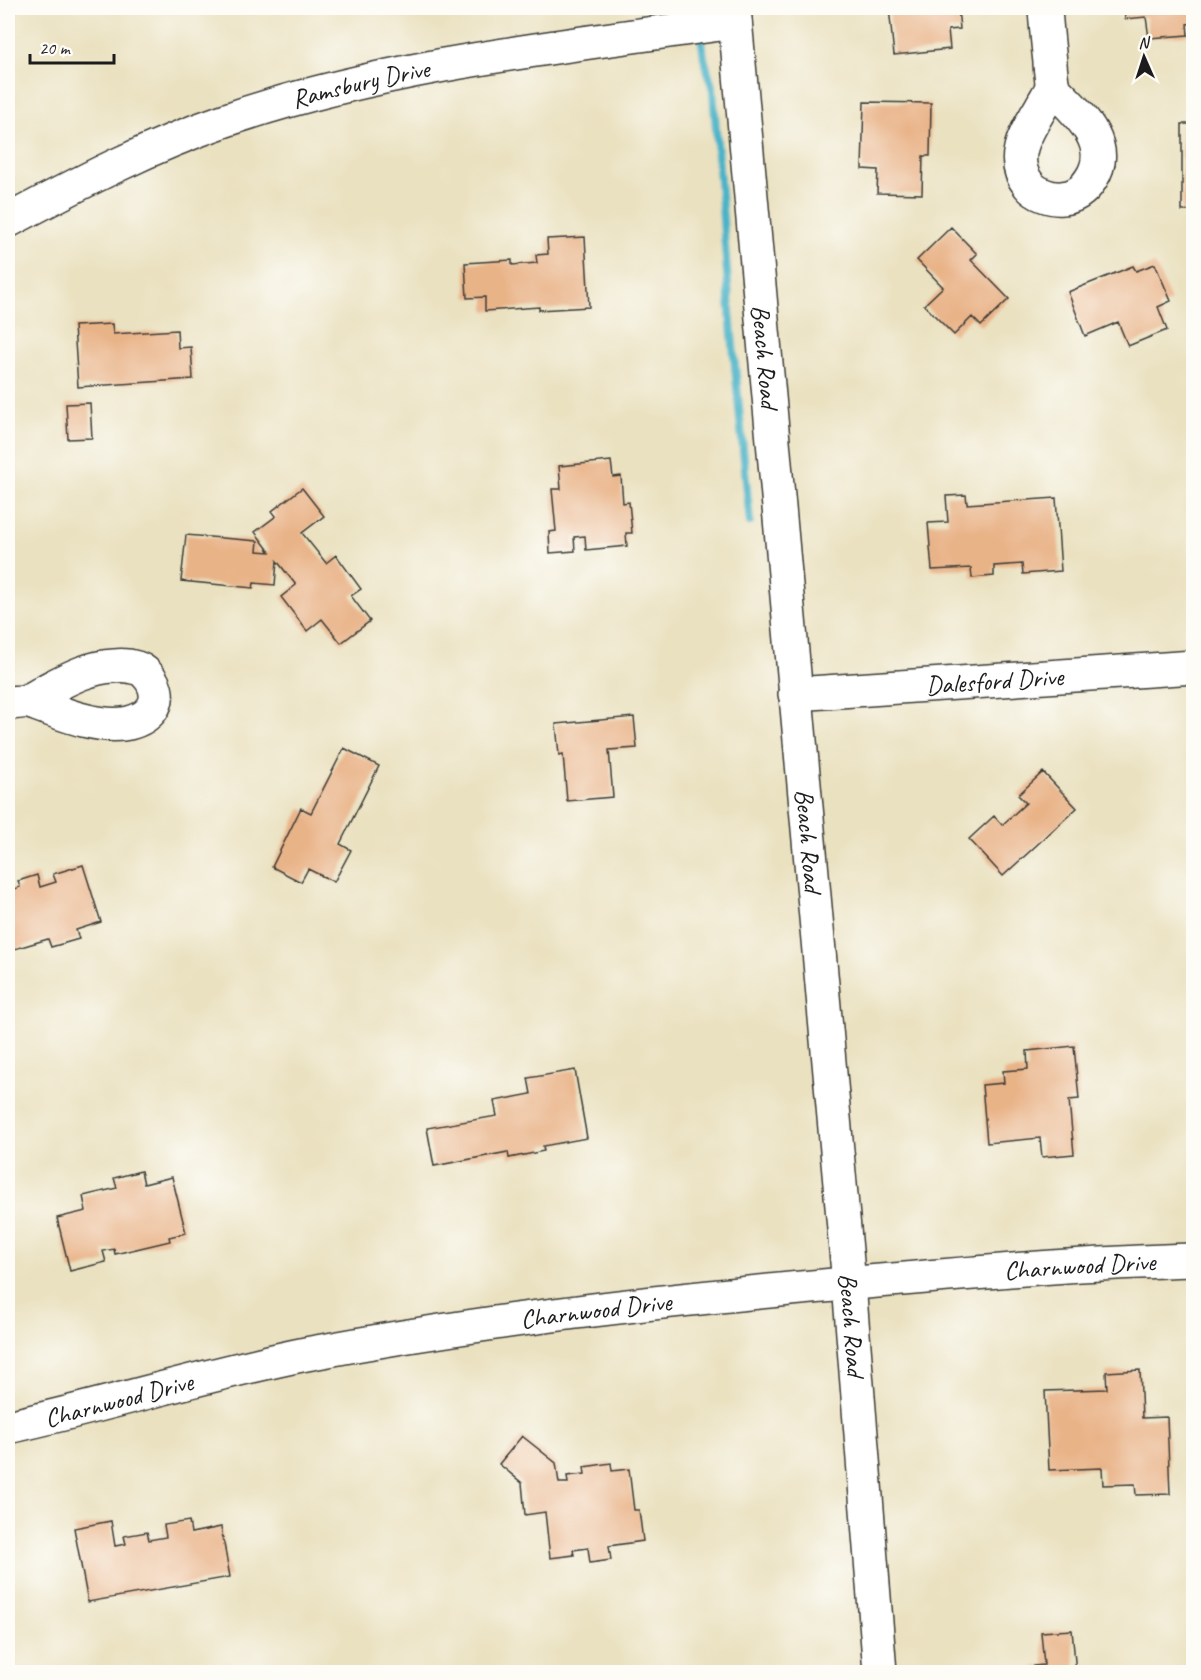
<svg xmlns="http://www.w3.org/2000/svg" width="1201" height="1680" font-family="Caveat,sans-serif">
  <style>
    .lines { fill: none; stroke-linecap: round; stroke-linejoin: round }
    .stream { stroke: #49b3c7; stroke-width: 8 }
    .building { fill: #e9b388 }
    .minor-casing { stroke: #3b3a35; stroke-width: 36 }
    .minor { stroke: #fff; stroke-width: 33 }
    .labels { text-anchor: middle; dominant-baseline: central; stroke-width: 5; stroke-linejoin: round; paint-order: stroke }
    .street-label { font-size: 26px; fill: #1c1c1c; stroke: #fdfcf7 }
  </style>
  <rect width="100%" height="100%" fill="#fdfcf7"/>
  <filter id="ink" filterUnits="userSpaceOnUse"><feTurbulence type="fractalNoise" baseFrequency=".0167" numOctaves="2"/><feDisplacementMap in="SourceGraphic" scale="12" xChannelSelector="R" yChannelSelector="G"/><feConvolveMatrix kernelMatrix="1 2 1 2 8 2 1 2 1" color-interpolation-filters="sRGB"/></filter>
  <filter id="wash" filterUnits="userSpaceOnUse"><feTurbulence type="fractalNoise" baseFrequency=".008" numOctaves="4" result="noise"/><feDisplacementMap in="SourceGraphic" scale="24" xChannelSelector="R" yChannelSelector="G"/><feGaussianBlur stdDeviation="1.35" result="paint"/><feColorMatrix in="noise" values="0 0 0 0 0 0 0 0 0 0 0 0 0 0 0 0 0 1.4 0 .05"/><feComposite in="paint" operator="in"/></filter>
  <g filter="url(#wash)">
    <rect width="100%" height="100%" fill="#eae1c0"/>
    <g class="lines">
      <path class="stream" d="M701 34 704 58 713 90 731 324 750 522"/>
    </g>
    <g id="blocks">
      <path class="building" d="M889 8H958L960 29 948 30 950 49 894 55Z
        M1124 8H1194V23L1187 24 1188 35 1149 38 1146 17 1125 19Z
        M864 102 931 103 930 156H923L922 194 877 193 878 170 862 169Z
        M1182 124H1194V211H1182Z
        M951 227 977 254 971 260 1009 299 981 326 972 317 954 335 924 305 943 287 917 260Z
        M585 237 589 307 539 310V307L485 311V297L467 298 465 263 512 260V265L537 263 536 255 548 254 547 239Z
        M1155 264 1171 301 1158 307 1167 330 1128 346 1118 322 1085 336 1068 292 1133 266 1136 271Z
        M112 324 113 334 177 330 178 348 191 347 193 379 78 387 74 326Z
        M90 403 92 438 68 439 66 404Z
        M611 461 613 477 621 476 623 503 629 502 632 533H626L627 546 586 550 585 536 574 537 575 551 550 553 549 532 556 531 552 489H561L559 466Z
        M302 488 324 516 302 533 326 563 336 555 361 589 351 596 370 621 341 643 322 619 307 631 281 597 296 585 277 561 275 585 254 583 253 588 181 581 186 535 258 541 257 551 270 552 255 532 276 516 272 511Z
        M966 495 967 504 1056 498 1061 571 1023 574 1022 564 994 566V576L972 578 971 568 932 570 928 523 948 522 946 496Z
        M634 717 637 748 609 750 613 797 567 801 563 754 559 755 556 724Z
        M344 748 379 766 340 844 351 850 334 882 308 869 301 882 272 867 301 808 311 813Z
        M1043 772 1077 808 1003 876 969 839 994 816 1002 825 1026 803 1018 795Z
        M83 865 101 922 76 930 79 939 51 947 48 939 8 951V891L20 887 18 881 37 875 40 887 56 882 53 874Z
        M1074 1046 1079 1099 1069 1100 1074 1154 1042 1157 1040 1138 987 1143 982 1085 1004 1083 1003 1071 1028 1069 1027 1051Z
        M575 1070 587 1138 543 1146 544 1151 509 1158 508 1152 434 1166 427 1128 497 1116 494 1101 531 1094 528 1078Z
        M141 1171 144 1184 172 1177 186 1233 169 1237 170 1241 115 1254 114 1249 103 1251 106 1262 70 1271 57 1218 86 1211 83 1196 117 1188 114 1178Z
        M1140 1370 1142 1418 1167 1417 1170 1494 1136 1495 1135 1484 1103 1485 1102 1468 1049 1470 1045 1391 1107 1389 1106 1372Z
        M522 1436 556 1463 559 1483H568L567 1476 585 1474 584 1467 611 1463 612 1471 629 1469 634 1510H639L643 1541 609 1546 611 1560 590 1563 588 1548 573 1550 574 1555 550 1558 545 1512 525 1515 522 1483 499 1464Z
        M111 1521 115 1546 126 1544 124 1536 147 1532 149 1540 166 1537 164 1525 189 1521 191 1533 221 1527 230 1577 88 1602 74 1528Z
        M1072 1630 1076 1672H1035L1034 1666 1044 1665 1041 1632Z"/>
    </g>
  </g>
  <g filter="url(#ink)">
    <use href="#blocks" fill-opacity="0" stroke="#3b3a35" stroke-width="1.5"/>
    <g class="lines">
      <defs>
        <g id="minor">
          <path id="s1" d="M734 8 849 1284 880 1672"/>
          <path d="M1045 8C1046 26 1048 44 1050 62 1050 70 1052 78 1052 85 1051 91 1047 97 1044 102 1030 128 1006 157 1029 185 1036 194 1051 199 1062 198 1076 197 1084 190 1091 179 1115 143 1075 111 1052 87"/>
          <path id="s2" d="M8 221C79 183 150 146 226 120 390 64 565 46 735 22"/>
          <path id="s3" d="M795 694 1194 667"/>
          <path d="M8 703C13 702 20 703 26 701 34 699 43 692 50 688 71 677 91 667 114 666 121 665 131 666 137 668 144 670 150 677 153 683 163 703 149 718 129 723 99 730 55 711 27 701"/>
          <path id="s4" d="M8 1427C108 1405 206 1374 306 1354 484 1320 665 1300 845 1284 961 1274 1077 1263 1194 1260"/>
        </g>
      </defs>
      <use href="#minor" class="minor-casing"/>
      <use href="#minor" class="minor"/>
    </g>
  </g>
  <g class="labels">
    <g class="street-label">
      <text stroke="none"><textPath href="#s2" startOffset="380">Ramsbury Drive</textPath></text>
      <text stroke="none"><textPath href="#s1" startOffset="350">Beach Road</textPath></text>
      <text stroke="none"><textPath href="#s3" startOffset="200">Dalesford Drive</textPath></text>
      <text stroke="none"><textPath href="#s1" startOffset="836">Beach Road</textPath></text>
      <text stroke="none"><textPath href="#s4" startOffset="1086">Charnwood Drive</textPath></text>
      <text stroke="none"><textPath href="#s4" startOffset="600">Charnwood Drive</textPath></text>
      <text stroke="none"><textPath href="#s1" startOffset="1322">Beach Road</textPath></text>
      <text stroke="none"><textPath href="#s4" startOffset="114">Charnwood Drive</textPath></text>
    </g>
  </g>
  <rect width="1201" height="1680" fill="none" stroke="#fdfcf7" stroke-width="30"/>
  <g transform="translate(1144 57) rotate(357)" stroke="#fdfcf7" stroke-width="4.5" paint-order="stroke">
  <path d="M0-4.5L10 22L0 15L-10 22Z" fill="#1c1c1c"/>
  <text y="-9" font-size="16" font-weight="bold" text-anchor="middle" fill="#1c1c1c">N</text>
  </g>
  <path d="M30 54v9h84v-9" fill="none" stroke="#1c1c1c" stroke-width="3"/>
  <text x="39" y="54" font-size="18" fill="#1c1c1c" stroke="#fdfcf7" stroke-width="4.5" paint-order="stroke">20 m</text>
</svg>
